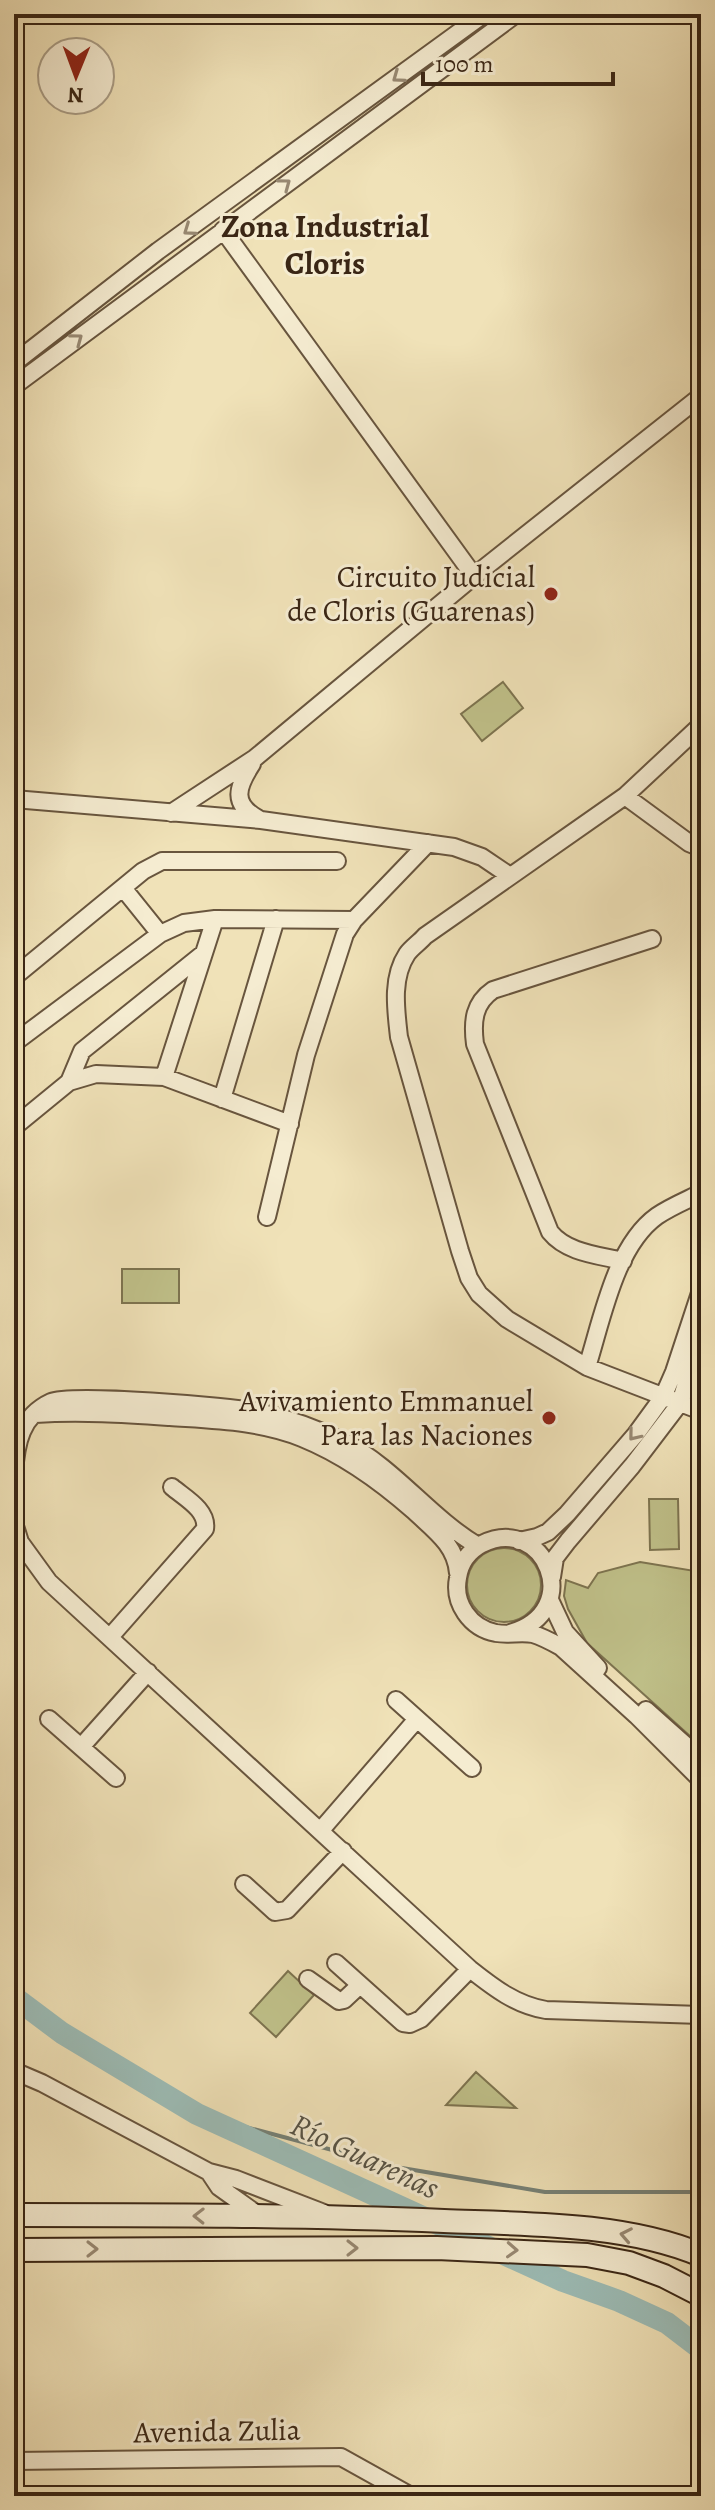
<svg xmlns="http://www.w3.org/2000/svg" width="715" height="2510" font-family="Alegreya,serif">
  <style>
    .green { fill: #c0c18a; stroke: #7d7450; stroke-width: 2 }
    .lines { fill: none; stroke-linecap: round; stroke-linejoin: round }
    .stream { stroke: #758076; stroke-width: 4 }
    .river { stroke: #9cbcb6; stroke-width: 22 }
    .street-casing { stroke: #68553e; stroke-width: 20 }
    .secondary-casing { stroke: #3a2615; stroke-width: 26 }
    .street { stroke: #f5ecd1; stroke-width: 16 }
    .secondary { stroke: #f5ecd1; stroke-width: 22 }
    .oneway { stroke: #988973 }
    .poi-dot { fill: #8f2418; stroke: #f5ecd1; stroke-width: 3 }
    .labels { text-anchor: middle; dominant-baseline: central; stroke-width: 6; stroke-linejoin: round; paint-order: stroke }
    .poi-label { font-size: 30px; fill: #3a2615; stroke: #f5ecd1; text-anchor: end }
    .street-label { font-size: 30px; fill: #3a2615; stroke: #f5ecd1 }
    .neighbourhood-label { font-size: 32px; font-weight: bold; fill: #3a2615; stroke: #f5ecd1 }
    .water-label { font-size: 32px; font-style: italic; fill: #575345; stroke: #f5ecd1 }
  </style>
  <rect width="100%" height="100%" fill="#f0e2b8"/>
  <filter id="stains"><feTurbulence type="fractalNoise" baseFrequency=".0025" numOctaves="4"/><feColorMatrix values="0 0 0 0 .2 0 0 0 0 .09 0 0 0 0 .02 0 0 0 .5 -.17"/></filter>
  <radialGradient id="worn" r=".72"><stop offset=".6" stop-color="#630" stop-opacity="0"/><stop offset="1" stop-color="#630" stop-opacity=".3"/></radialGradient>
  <path class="green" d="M503 682 523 708 482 741 461 714Z
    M122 1269H179V1303H122Z
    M649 1499H678L679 1549 650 1550Z
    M467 1585a37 37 0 1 1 74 0a37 37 0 1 1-74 0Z
    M640 1562 701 1572V1746L587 1643 568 1609 564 1596 566 1580 588 1588 598 1573Z
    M288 1971 314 1995 276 2037 250 2013Z
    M476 2072 516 2108 446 2105Z"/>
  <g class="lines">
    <path class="stream" d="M197 2114 396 2167 545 2192H701"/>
    <path class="river" d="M14 1997 62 2033 197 2114 563 2281 619 2301 667 2323 701 2349"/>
    <defs>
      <path id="street" d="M223 230 474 576
        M14 363 158 251 484 14
        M14 386 516 14
        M701 725 625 796 425 936C420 942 411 948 407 954 391 978 396 1010 399 1037L460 1251 469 1278 479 1294 507 1319 587 1367 701 1411
        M252 764C237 787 231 804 259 819
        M625 796 689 843 701 848
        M14 799 261 820 454 847 482 857 510 876
        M171 813 255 758 474 576 701 396
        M123 888 160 934
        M14 977 143 871 162 861H337
        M14 1043 160 934 184 923 215 919 354 920
        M164 1077 215 919
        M69 1082 82 1051 204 953
        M222 1099 276 919
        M14 1127 69 1082 96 1074 164 1077 290 1124
        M267 1217 306 1055 345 934 354 920 428 843
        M623 1261C598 1255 567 1253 550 1232L475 1044C472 1021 474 1003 493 990L652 939
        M587 1367C602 1320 615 1246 657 1216 670 1207 687 1200 701 1193
        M35 1414C81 1411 125 1414 170 1417 213 1420 261 1421 302 1438 344 1455 380 1481 414 1511 434 1530 456 1545 458 1573
        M14 1473C16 1443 21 1416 51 1402 70 1393 231 1406 258 1412 287 1418 316 1428 344 1442 395 1468 429 1517 478 1546
        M14 1523 20 1542 49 1582 470 1969C494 1988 516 2005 546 2010L701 2015
        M519 1541 537 1537 548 1532 567 1514 636 1434 663 1397 674 1372 701 1290
        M552 1577 555 1558 568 1541 632 1466 680 1403 701 1335
        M550 1600 565 1632 598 1668
        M510 1633C587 1611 544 1513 482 1544 469 1551 460 1563 458 1578 453 1603 470 1628 496 1633 508 1635 521 1632 533 1634 543 1637 552 1642 561 1647L637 1716 701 1780
        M110 1637 205 1529C208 1510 185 1498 172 1487
        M396 1700 472 1768
        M646 1710 701 1759
        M49 1719 116 1778
        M81 1747 148 1672
        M321 1830 417 1719
        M244 1884 275 1912 287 1910 343 1851
        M336 1963 403 2023 410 2024 421 2019 470 1969
        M308 1979 339 2001 344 2000 360 1985
        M14 2071 42 2083 209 2172 236 2179 324 2213
        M209 2172 219 2187 261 2217
        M14 2461 341 2457 411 2496"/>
      <path id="secondary" d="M14 2215C157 2215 301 2215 444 2221 525 2224 626 2223 701 2255
        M14 2250 437 2248 587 2255 629 2263 664 2276 701 2295"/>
    </defs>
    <use href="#street" class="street-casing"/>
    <use href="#secondary" class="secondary-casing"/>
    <use href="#street" class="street"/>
    <use href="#secondary" class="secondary"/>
  </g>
  <defs><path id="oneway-chevron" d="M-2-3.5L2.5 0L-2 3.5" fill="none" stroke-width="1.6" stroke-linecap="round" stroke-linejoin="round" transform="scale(2)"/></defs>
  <g class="oneway">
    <use href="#oneway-chevron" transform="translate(398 77) rotate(144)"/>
    <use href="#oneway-chevron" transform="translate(285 184) rotate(-37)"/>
    <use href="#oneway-chevron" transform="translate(189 230) rotate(145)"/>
    <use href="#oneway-chevron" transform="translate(77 339) rotate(-37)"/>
    <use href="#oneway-chevron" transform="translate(634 1435) rotate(129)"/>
    <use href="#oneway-chevron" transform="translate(199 2216) rotate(-179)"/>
    <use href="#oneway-chevron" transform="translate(626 2235) rotate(-169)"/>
    <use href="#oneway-chevron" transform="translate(352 2248)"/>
    <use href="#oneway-chevron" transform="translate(92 2249)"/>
    <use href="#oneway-chevron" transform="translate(512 2250) rotate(3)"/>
  </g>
  <g class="poi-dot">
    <circle cx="551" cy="594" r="8"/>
    <circle cx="549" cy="1418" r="8"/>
  </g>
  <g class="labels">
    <g class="poi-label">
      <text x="535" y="577">Circuito Judicial<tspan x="535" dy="34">de Cloris (Guarenas)</tspan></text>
      <text x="533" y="1401">Avivamiento Emmanuel<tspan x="533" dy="34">Para las Naciones</tspan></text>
    </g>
    <g class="street-label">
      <text transform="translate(217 2431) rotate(-1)">Avenida Zulia</text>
    </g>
    <g class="neighbourhood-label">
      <text x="325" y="226">Zona Industrial<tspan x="325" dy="37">Cloris</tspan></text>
    </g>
    <g class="water-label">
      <text transform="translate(365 2156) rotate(25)">Río Guarenas</text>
    </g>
  </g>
  <rect width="715" height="2510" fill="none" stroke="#f0e2b8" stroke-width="48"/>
  <rect x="16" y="16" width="683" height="2478" fill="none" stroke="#3a2615" stroke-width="4"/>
  <rect x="24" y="24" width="667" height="2462" fill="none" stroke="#3a2615" stroke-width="2"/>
  <g transform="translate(76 76) rotate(181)"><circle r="38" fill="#f5ecd1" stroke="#aa9d86" stroke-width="2"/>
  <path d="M0-6L14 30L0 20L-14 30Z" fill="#8f2418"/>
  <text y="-12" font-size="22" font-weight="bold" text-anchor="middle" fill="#3a2615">N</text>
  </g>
  <path d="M423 72v12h190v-12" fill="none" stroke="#3a2615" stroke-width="4"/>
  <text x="435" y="72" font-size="24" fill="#3a2615" stroke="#f5ecd1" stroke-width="6" paint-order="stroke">100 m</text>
  <rect width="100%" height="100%" filter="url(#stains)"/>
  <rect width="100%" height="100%" fill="url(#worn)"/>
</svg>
